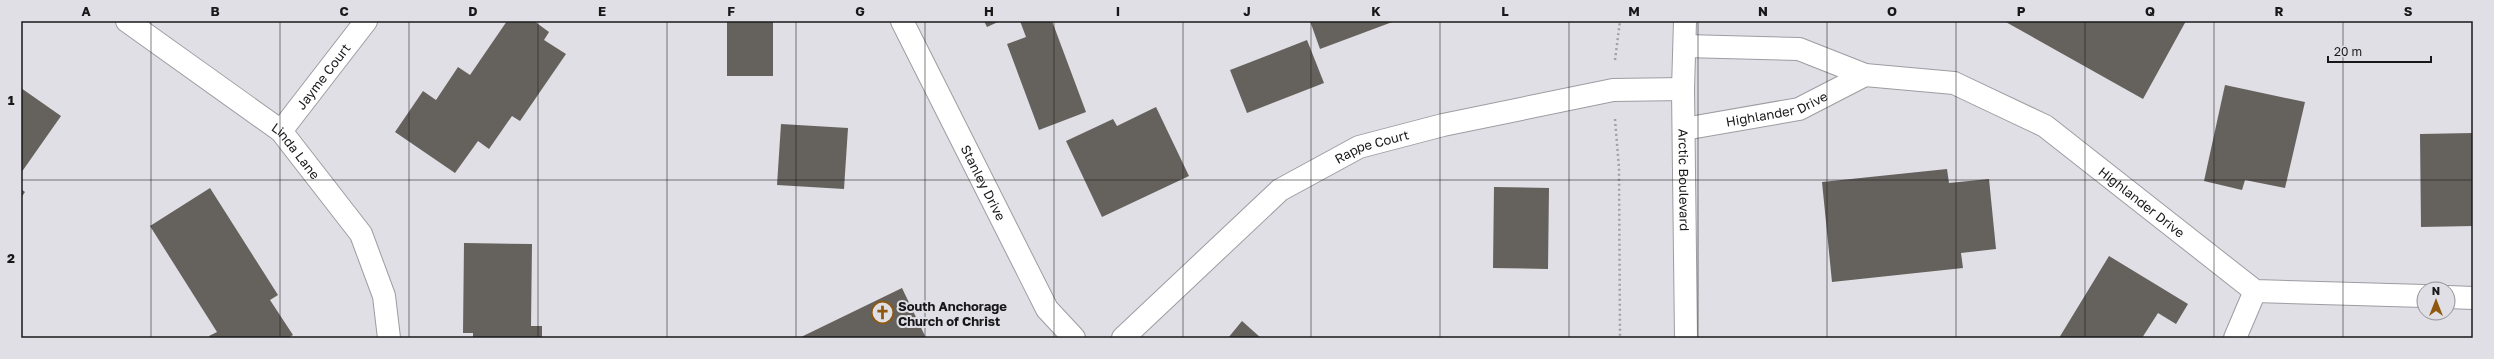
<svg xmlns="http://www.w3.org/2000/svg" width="2494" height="359" font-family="'Golos Text',sans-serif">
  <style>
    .building { fill: #65615c }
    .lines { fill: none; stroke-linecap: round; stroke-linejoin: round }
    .street-casing { stroke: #9e9ca2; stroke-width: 24 }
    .secondary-casing { stroke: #9e9ca2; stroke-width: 24 }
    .path { stroke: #a1a1a5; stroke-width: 2.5; stroke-dasharray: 2 3; stroke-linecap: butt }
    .street { stroke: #fff; stroke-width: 22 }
    .secondary { stroke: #fff; stroke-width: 22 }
    .grid { fill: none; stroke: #18181a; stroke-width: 1; stroke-opacity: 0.55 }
    .labels { text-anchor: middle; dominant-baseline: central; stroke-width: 4; stroke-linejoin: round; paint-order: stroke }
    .street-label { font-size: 13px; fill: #18181a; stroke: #e0dfe5 }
    .poi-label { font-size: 13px; font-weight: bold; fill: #18181a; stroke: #e0dfe5; text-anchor: start }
    .neatline { fill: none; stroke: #18181a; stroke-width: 1.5 }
    .grid-label { font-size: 13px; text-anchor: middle; font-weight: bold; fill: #18181a }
  </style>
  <rect width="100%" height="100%" fill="#e0dfe5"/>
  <path class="building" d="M507 21H534L549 32 544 40 566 54 520 121 512 116 489 149 478 141 455 173 395 132 423 91 436 100 458 67 470 75Z
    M727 21H773V76H727Z
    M984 21H1000L987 27Z
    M1020 21H1052L1086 112 1039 130 1007 44 1026 37Z
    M1310 21H1395L1320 49Z
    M2004 21H2186L2143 99Z
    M1307 40 1324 83 1247 113 1230 70Z
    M2225 85 2305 102 2285 188 2245 180 2242 190 2204 181Z
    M21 88 61 116 21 173Z
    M1156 107 1189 176 1102 217 1066 141 1113 119 1117 126Z
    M781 124 848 128 844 189 777 185Z
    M2473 133V226L2421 227 2420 134Z
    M1947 169 1949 183 1989 179 1996 249 1961 253 1963 268 1832 282 1822 182Z
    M1494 187 1549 188 1548 269 1493 268Z
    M210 188 278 295 270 300 293 335 288 338H210L209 336 217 332 150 226Z
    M21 189 25 192 21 198Z
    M464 243 532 244 531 326H542V338H473V333H463Z
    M2109 256 2188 304 2176 324 2158 313 2142 338H2059Z
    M902 288 926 338H799Z
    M1242 321 1261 338H1228Z"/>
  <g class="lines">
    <defs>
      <g id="street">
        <path id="s1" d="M127 21 281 131 361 234 384 296 389 338"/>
        <path id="s2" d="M902 21 1047 309 1074 338"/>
        <path id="s3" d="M1685 46 1799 49 1865 75 1954 83 2045 126 2255 291 2424 296"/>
        <path id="s4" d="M1684 129 1799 109 1865 75"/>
        <path id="s5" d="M281 131 366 21"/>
        <path d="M2448 297 2473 298"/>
        <path id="s6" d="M1123 338 1280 190 1359 147 1443 125 1613 90 1683 89"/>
        <path d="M2235 338 2255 291"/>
      </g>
      <g id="secondary">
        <path id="s7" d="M1685 21 1683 89 1686 338"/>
      </g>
    </defs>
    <use href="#street" class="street-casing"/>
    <use href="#secondary" class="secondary-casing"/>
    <path class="path" d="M1615 60 1620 21
      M1615 119 1619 168 1620 338"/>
    <use href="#street" class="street"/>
    <use href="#secondary" class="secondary"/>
  </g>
  <path class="grid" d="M151 21V338M280 21V338M409 21V338M538 21V338M667 21V338M796 21V338M925 21V338M1054 21V338M1183 21V338M1311 21V338M1440 21V338M1569 21V338M1698 21V338M1827 21V338M1956 21V338M2085 21V338M2214 21V338M2343 21V338M21 180H2473"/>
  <defs>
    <symbol id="church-ring" viewBox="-11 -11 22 22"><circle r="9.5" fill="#e0dfe5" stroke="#8f580d" stroke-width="1.5"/><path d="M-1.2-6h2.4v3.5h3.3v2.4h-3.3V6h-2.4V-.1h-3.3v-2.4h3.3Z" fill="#8f580d"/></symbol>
  </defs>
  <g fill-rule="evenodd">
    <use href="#church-ring" x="870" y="300" width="25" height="25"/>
  </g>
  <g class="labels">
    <g class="street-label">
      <text stroke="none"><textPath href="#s5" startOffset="69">Jayme Court</textPath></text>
      <text stroke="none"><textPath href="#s4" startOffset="95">Highlander Drive</textPath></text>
      <text stroke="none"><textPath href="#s6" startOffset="318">Rappe Court</textPath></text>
      <text stroke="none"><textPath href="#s1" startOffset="214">Linda Lane</textPath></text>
      <text stroke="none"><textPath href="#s7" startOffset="159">Arctic Boulevard</textPath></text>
      <text stroke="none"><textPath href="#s2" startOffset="181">Stanley Drive</textPath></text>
      <text stroke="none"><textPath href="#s3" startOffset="498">Highlander Drive</textPath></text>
    </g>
    <g class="poi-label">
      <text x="898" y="306">South Anchorage<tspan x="898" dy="15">Church of Christ</tspan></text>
    </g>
  </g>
  <rect width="2494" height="359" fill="none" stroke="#e0dfe5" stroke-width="44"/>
  <g transform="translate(2436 301)"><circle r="19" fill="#e0dfe5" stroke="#908f94"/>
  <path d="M0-3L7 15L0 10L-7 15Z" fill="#8f580d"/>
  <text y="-6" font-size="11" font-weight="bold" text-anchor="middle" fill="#18181a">N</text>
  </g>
  <path d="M2328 56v6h103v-6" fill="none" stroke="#18181a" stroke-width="2"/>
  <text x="2334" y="56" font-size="12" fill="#18181a" stroke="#e0dfe5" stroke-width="3" paint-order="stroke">20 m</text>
  <rect x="22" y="22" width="2450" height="315" class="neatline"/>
  <g class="grid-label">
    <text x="86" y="16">A</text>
    <text x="215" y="16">B</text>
    <text x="344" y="16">C</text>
    <text x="473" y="16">D</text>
    <text x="602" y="16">E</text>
    <text x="731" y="16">F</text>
    <text x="860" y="16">G</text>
    <text x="989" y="16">H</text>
    <text x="1118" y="16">I</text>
    <text x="1247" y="16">J</text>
    <text x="1376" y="16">K</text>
    <text x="1505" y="16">L</text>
    <text x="1634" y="16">M</text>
    <text x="1763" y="16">N</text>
    <text x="1892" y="16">O</text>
    <text x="2021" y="16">P</text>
    <text x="2150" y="16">Q</text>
    <text x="2279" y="16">R</text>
    <text x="2408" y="16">S</text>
    <text x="11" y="105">1</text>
    <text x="11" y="263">2</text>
  </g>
</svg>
